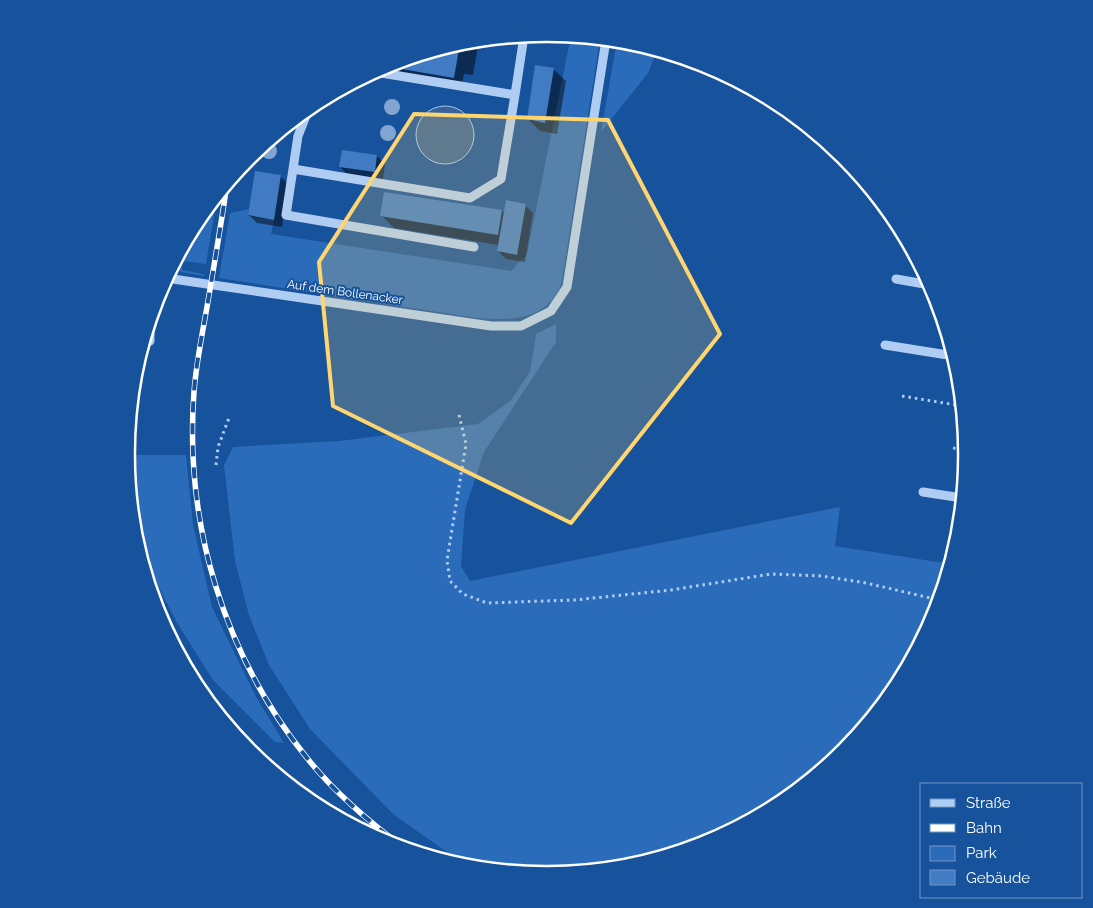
<svg xmlns="http://www.w3.org/2000/svg" width="1093" height="908" font-family="Raleway,sans-serif">
  <style>
    .green { fill: #2b6cba }
    .water { fill: #386298; stroke: #a1c8f5 }
    .shadow { fill: #0007 }
    .building { fill: #407bc3 }
    .lines { fill: none; stroke-linecap: round; stroke-linejoin: round }
    .path { stroke: #afcdf2; stroke-width: 3; stroke-dasharray: 2.5 4; stroke-linecap: butt }
    .minor { stroke: #afcdf2; stroke-width: 9 }
    .rail-casing { stroke: #fff; stroke-width: 5.5 }
    .rail { stroke: #17529c; stroke-width: 4; stroke-dasharray: 11; stroke-linecap: butt }
    .tree { fill: #81a4d1 }
    .marked { fill: #ffd570; fill-opacity: 0.2; stroke: #ffd570; stroke-width: 4; stroke-linejoin: round }
    .labels { text-anchor: middle; dominant-baseline: central; stroke-width: 4; stroke-linejoin: round; paint-order: stroke }
    .street-label { font-size: 12px; fill: #fff; stroke: #17529c }
    .rim { fill: none; stroke: #fff; stroke-width: 2.5 }
  </style>
  <rect width="100%" height="100%" fill="#17529c"/>
  <path class="green" d="M571 36 600 39 563 275C562 281 561 288 557 293 539 322 506 320 476 318L219 278 230 213 249 209 248 216 274 220 271 234 511 271 527 254Z
    M617 41 629 42 657 50 648 73 601 132Z
    M217 197 206 264 183 261 182 270 204 274V276L181 272 173 265 197 220Z
    M556 324V342L484 452 465 509 461 566 470 581 840 507 835 546 950 564 935 615 896 688 843 751 780 804 707 842 628 866 546 874 467 866 394 815 310 729 269 665 249 615 235 561 224 465 233 447 339 441 478 424 510 401 530 372 536 334Z
    M126 455H186L193 525 212 607 255 695 284 743 275 742 213 680 176 621 149 568 132 517Z"/>
  <path class="water" d="M416 135a29 29 0 1 1 58 0a29 29 0 1 1-58 0Z"/>
  <path class="shadow" d="M479 40 473 75 464 74 462 85 405 76 397 68 398 62 465 42Z
    M553 69 566 81 557 134 540 131 528 119Z
    M377 156 385 164 383 180 348 175 340 167Z
    M280 176 288 184 282 227 257 223 249 215Z
    M525 205 533 213 525 262 506 259 498 251 499 245 394 228 382 216 502 211 505 215Z"/>
  <path class="building" d="M460 43 454 78 396 68 397 62Z
    M535 65 554 68 545 123 527 119Z
    M342 150 377 155 375 172 339 167Z
    M255 171 281 175 274 220 248 215Z
    M384 192 502 210 498 235 380 216Z
    M506 200 526 204 517 255 497 251Z"/>
  <g class="lines">
    <path class="path" d="M902 396 962 406
      M459 415 466 444 447 560 450 581 463 594 487 603 574 600 671 590 771 574 822 576 866 583 939 600
      M953 448 966 450
      M216 465 218 447 229 418"/>
    <path class="minor" d="M375 72 515 95 524 36
      M309 108 298 136 286 215 474 247
      M293 169 470 198 501 179 515 95
      M166 278 491 326H521L551 311 567 287 606 40
      M896 279 930 285
      M150 341V320
      M885 345 954 356
      M923 492 962 498"/>
    <defs>
      <path id="rail" d="M227 184C221 225 214 266 207 307 202 335 196 364 194 392 184 524 224 655 307 758 334 792 368 821 403 847"/>
    </defs>
    <use href="#rail" class="rail-casing"/>
    <use href="#rail" class="rail"/>
  </g>
  <g class="tree">
    <circle cx="392" cy="107" r="8"/>
    <circle cx="388" cy="133" r="8"/>
    <circle cx="269" cy="151" r="8"/>
  </g>
  <path class="marked" d="M414 114 608 120 720 334 571 523 333 406 319 262Z"/>
  <g class="labels">
    <g class="street-label">
      <text transform="translate(345 292) rotate(8)">Auf dem Bollenacker</text>
    </g>
  </g>
  <path d="M0 0H1093V908H0ZM546 42H547A411 411 0 0 1 958 453V455A411 411 0 0 1 547 866H546A411 411 0 0 1 135 455V453A411 411 0 0 1 546 42Z" fill="#17529c" fill-rule="evenodd"/>
  <path class="rim" d="M546 42H547A411 411 0 0 1 958 453V455A411 411 0 0 1 547 866H546A411 411 0 0 1 135 455V453A411 411 0 0 1 546 42Z"/>
  <rect x="920" y="783" width="162" height="115" fill="#17529c" stroke="#7497c4"/>
  <rect x="930" y="799" width="25" height="8" fill="#afcdf2" stroke="#7497c4"/>
  <text x="966" y="808" font-size="15" fill="#ffffff">Straße</text>
  <rect x="930" y="824" width="25" height="8" fill="#ffffff" stroke="#7497c4"/>
  <text x="966" y="833" font-size="15" fill="#ffffff">Bahn</text>
  <rect x="930" y="846" width="25" height="15" fill="#2b6cba" stroke="#7497c4"/>
  <text x="966" y="858" font-size="15" fill="#ffffff">Park</text>
  <rect x="930" y="870" width="25" height="15" fill="#407bc3" stroke="#7497c4"/>
  <text x="966" y="883" font-size="15" fill="#ffffff">Gebäude</text>
</svg>
